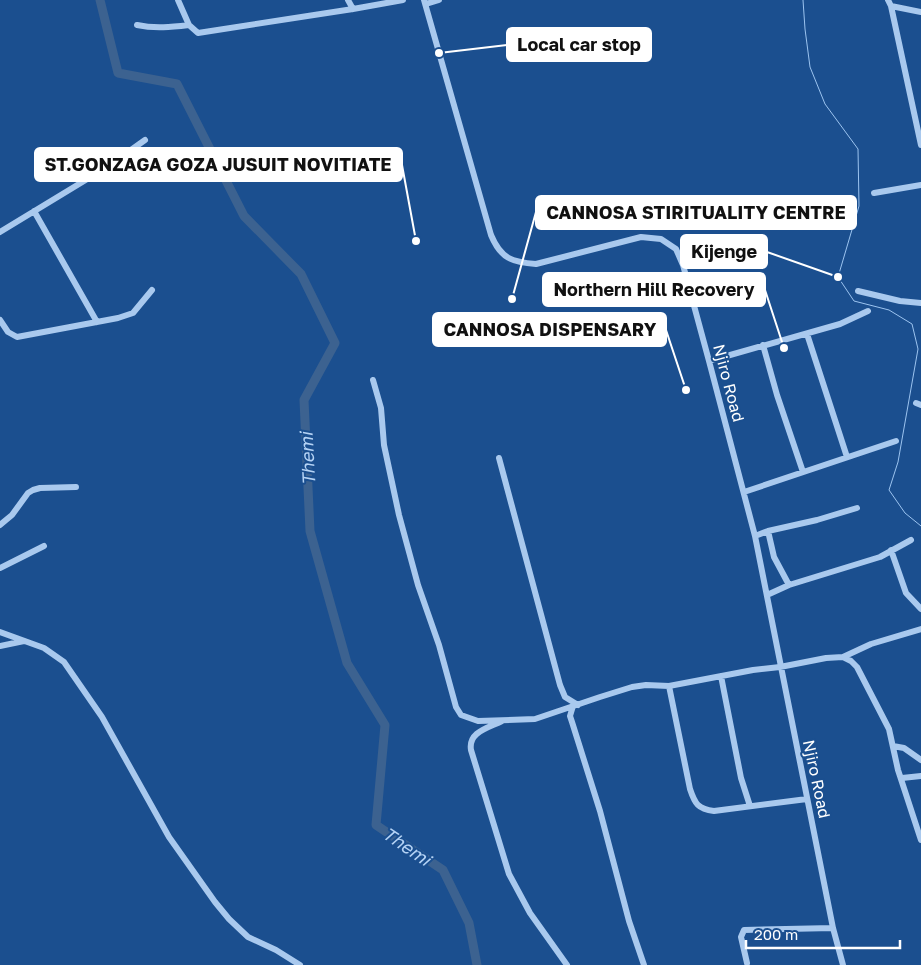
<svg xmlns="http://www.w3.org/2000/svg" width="921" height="965" font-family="'Golos Text',sans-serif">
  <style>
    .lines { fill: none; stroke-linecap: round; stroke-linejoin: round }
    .stream { stroke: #9cc4f0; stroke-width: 1 }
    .river { stroke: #3c6290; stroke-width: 9 }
    .minor { stroke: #a9c9ee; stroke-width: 6 }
    .labels { text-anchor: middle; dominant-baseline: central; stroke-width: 4; stroke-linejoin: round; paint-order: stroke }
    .street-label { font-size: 16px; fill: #fff; stroke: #1b4f8f }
    .water-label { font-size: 18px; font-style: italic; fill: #b5d3f5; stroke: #1b4f8f }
    .leader { fill: none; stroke: #fff; stroke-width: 2 }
    .callout-dot { fill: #fff; stroke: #1b4f8f; stroke-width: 2 }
    .callout { fill: #fff; stroke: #fff; stroke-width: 2 }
    .callout-label { font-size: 18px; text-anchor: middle; font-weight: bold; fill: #111 }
  </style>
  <rect width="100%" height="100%" fill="#1b4f8f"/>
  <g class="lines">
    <path class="stream" d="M803 0 805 29 810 67 825 104 858 149 859 206 838 277 854 301 889 310 912 324 918 349 898 462 889 490 905 513 921 526"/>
    <path class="river" d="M100 0 118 73 177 84 244 216 301 274 335 343 304 400 310 531 347 663 385 725 376 825 443 870 469 923 477 965"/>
    <path class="minor" d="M178 0 189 25 198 33 353 9 403 0
      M348 0 353 9
      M424 0 491 235C501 259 512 262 536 264L641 237 661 239 676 249 683 265 709 361 755 536 833 928 843 965
      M888 0 891 6 921 12
      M426 4 439 0
      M891 6 921 145
      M137 25C155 29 172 27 189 25
      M874 193 921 185
      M34 211 97 322
      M0 232 107 167 145 140
      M858 291 900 301 921 303
      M0 320 8 332 17 337 118 318 133 313 152 290
      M807 334 847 457
      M763 345 777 395 803 472
      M709 361 840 324 868 311
      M373 380 381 408 384 445 399 515 418 585 439 645 456 707 461 715 478 721 535 719 600 697 632 687 646 685 669 686 753 670 780 667 826 658 843 657 851 661 857 667 889 729 898 770 921 840
      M916 403 921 405
      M499 458 560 685 565 697 578 705
      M744 492 896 441
      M0 525 12 515 28 493 33 490 40 488 76 487
      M768 531 774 557 789 585
      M755 536 768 531 817 520 857 508
      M891 550 906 593 921 609
      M0 568 44 546
      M767 595 789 585 880 557 911 540
      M0 632 44 648 64 662 102 717 169 837 215 902 229 919 248 937 276 950 300 965
      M0 646 24 641
      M843 657 871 644 921 629
      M721 676 741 778 750 806
      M669 686 690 789C695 804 698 809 714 811L807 799
      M573 706 570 716 572 722 600 811 629 921 644 965
      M502 721C488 728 468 732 471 750L509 874 530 913 567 965
      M893 746 904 748 921 760
      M902 778 921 776
      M747 963 741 937 744 930 833 928"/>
  </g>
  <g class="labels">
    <g class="street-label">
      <text transform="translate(729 383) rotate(75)">Njiro Road</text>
      <text transform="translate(817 779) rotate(78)">Njiro Road</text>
    </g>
    <g class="water-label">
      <text transform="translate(307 459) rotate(-93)">Themi</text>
      <text transform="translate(407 846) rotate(34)">Themi</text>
    </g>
  </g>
  <path class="leader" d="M439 53L507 45M416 241L402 165M512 299L536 212M838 277L767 252M784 348L765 290M686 390L666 330"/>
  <g class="callout-dot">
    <circle cx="439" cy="53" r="5"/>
    <circle cx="416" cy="241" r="5"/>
    <circle cx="512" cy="299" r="5"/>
    <circle cx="838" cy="277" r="5"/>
    <circle cx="784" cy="348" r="5"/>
    <circle cx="686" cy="390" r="5"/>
  </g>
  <g class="callout">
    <rect x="507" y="28" width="144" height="33" rx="5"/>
    <rect x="35" y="148" width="367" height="33" rx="5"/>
    <rect x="536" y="196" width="320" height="33" rx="5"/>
    <rect x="681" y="235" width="86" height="33" rx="5"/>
    <rect x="543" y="273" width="222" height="33" rx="5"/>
    <rect x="433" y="313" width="233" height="33" rx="5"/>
  </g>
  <g class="callout-label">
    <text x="579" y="51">Local car stop</text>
    <text x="218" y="171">ST.GONZAGA GOZA JUSUIT NOVITIATE</text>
    <text x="696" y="219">CANNOSA STIRITUALITY CENTRE</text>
    <text x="724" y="258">Kijenge</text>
    <text x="654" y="296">Northern Hill Recovery</text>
    <text x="550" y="336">CANNOSA DISPENSARY</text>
  </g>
  <path d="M746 940v8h154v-8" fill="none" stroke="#ffffff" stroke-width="2.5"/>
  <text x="754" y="940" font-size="15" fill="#ffffff" stroke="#1b4f8f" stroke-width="4" paint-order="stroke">200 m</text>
</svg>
